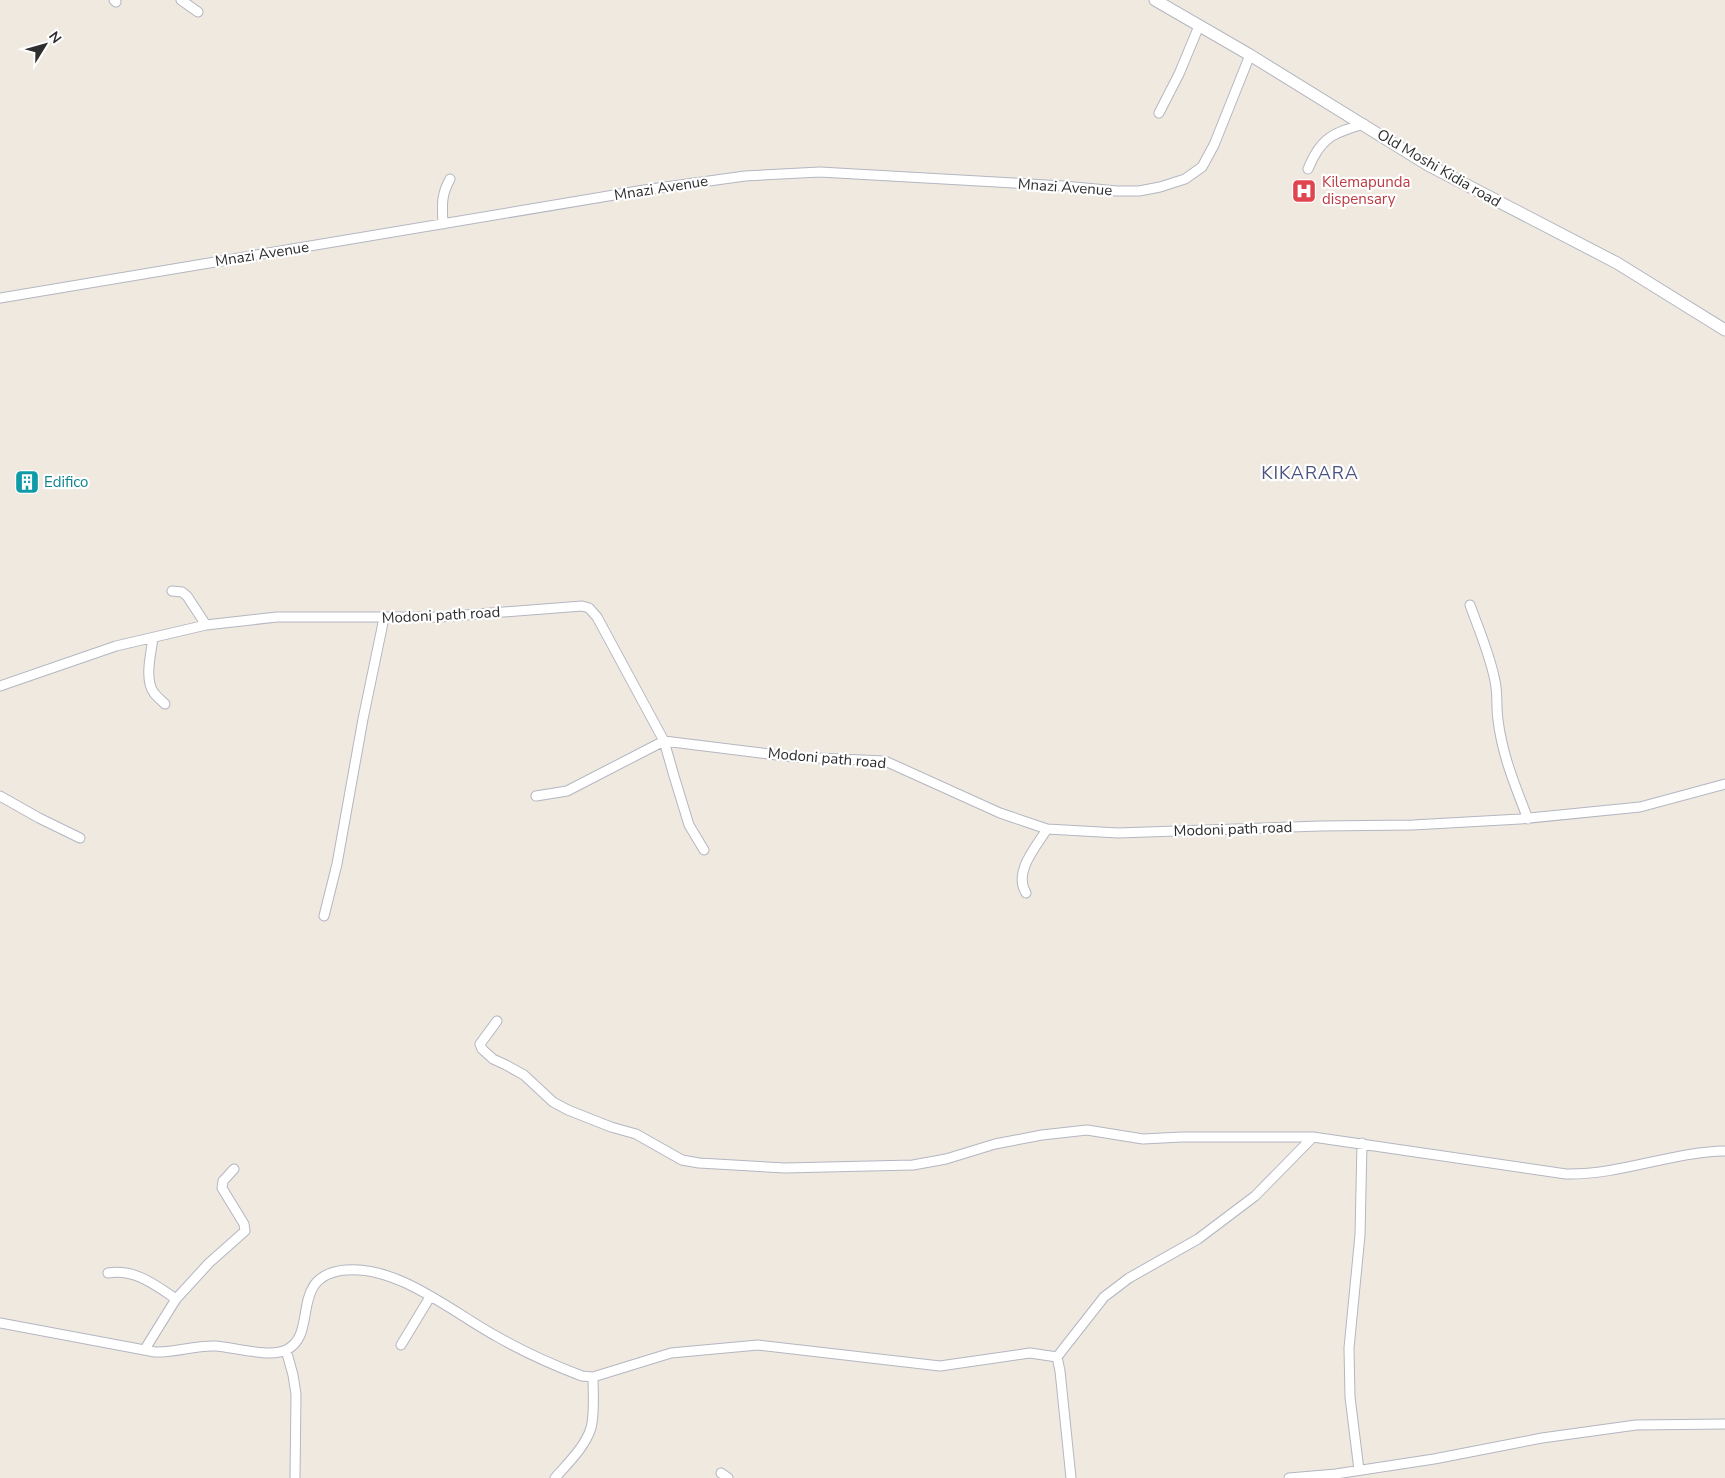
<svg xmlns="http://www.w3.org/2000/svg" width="1725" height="1478" font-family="'Nunito Sans',sans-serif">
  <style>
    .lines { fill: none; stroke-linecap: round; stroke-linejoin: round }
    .street-casing { stroke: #b4b6c1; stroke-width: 11 }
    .secondary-casing { stroke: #b4b6c1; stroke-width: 13 }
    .street { stroke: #fff; stroke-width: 9 }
    .secondary { stroke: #fff; stroke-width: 11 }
    .labels { text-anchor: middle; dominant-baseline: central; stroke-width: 4.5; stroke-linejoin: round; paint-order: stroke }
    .street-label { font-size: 15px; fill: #2e2e2e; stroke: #fff }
    .health-label { font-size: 15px; fill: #be3a42; stroke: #fff; text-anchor: start }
    .culture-label { font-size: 15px; fill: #0d838f; stroke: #fff; text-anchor: start }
    .quarter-label { font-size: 18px; letter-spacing: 1px; fill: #4b5482; stroke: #fff }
  </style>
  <rect width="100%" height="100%" fill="#efe9e0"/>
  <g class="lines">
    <defs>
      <path id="street" d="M114 0 116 2
        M181 0 198 12
        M1159 113 1179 74 1199 26
        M1308 169C1321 137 1333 133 1364 124
        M443 224C442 206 441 195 450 179
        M0 298 644 190 745 176 820 172 1064 186 1117 191H1139L1160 187 1185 179 1202 167 1214 145 1250 55
        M172 591 182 592 187 596 206 625
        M1470 605C1479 630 1490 655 1495 681 1498 694 1496 707 1498 720 1502 754 1515 786 1528 819
        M153 638C151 654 144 679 154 693 157 697 162 701 165 704
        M0 686 116 646 206 625 277 617H440L582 606 589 608 597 617 664 741 793 757 885 761 1000 813 1047 829 1118 833 1320 826 1413 825 1520 819 1640 807 1725 784
        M0 796 39 818 80 838
        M536 796 567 791 664 741 674 776 689 825 704 850
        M1026 893C1013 872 1036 847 1047 829
        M324 916 337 864 363 719 384 618
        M497 1021 480 1044 482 1049 493 1059 506 1065 524 1075 553 1102 568 1110 611 1127 636 1134 682 1160 699 1163 785 1168 913 1165 946 1159 995 1144 1042 1135 1087 1130 1143 1139 1182 1137H1313L1566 1174C1621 1175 1671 1152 1725 1151
        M108 1273C135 1269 154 1284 176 1299
        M0 1323 155 1352C175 1353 195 1345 215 1346 233 1347 270 1358 286 1350 320 1334 287 1275 346 1270 397 1265 454 1313 496 1336 524 1352 553 1365 582 1376L593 1377 671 1353 758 1345 940 1366 1030 1353 1057 1357 1060 1371 1071 1478
        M401 1345 430 1297
        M145 1349 176 1299 209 1263 245 1231 244 1224 222 1188 223 1181 234 1169
        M286 1350 293 1375 296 1394 295 1478
        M1057 1357 1104 1297 1129 1278 1198 1239 1255 1196 1313 1137
        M1359 1470 1350 1397 1349 1348 1360 1235 1362 1143
        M721 1473 728 1478
        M555 1478C568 1463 585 1447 591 1428 595 1412 593 1393 593 1377
        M1289 1478 1336 1474 1434 1459 1542 1438 1636 1425 1725 1424"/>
      <path id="secondary" d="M1155 0 1250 55 1428 165 1617 263 1725 330"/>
    </defs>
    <use href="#street" class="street-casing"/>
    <use href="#secondary" class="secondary-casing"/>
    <use href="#street" class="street"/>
    <use href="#secondary" class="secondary"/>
  </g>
  <defs>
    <symbol id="hospital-square" viewBox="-11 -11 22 22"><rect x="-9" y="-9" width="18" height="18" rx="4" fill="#e0444e" stroke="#fff"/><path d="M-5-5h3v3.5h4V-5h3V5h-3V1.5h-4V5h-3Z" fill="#fff"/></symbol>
    <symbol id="building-square" viewBox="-11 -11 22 22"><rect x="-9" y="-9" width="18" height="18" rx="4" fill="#0f9aa8" stroke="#fff"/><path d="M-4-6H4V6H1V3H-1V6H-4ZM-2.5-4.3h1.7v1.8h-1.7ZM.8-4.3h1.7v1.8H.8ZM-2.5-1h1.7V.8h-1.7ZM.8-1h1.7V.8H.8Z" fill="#fff"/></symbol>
  </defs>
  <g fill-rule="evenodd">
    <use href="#hospital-square" x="1290" y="177" width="28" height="28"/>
    <use href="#building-square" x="13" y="468" width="28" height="28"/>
  </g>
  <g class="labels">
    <g class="street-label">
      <text transform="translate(1439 168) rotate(30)">Old Moshi Kidia road</text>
      <text transform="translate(1065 187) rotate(4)">Mnazi Avenue</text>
      <text transform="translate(661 188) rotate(-9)">Mnazi Avenue</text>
      <text transform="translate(262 254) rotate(-9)">Mnazi Avenue</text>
      <text transform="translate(441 615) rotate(-3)">Modoni path road</text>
      <text transform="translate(827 758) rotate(5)">Modoni path road</text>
      <text transform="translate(1233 829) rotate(-2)">Modoni path road</text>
    </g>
    <g class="health-label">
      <text x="1322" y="182">Kilemapunda<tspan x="1322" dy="17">dispensary</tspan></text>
    </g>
    <g class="culture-label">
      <text x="44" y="482">Edifico</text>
    </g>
    <g class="quarter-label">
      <text x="1310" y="473">KIKARARA</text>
    </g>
  </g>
  <g transform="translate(45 45) rotate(53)" stroke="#ffffff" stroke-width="4" paint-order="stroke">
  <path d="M0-4L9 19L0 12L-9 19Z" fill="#2e2e2e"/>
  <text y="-8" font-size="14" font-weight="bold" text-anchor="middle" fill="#2e2e2e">N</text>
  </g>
</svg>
